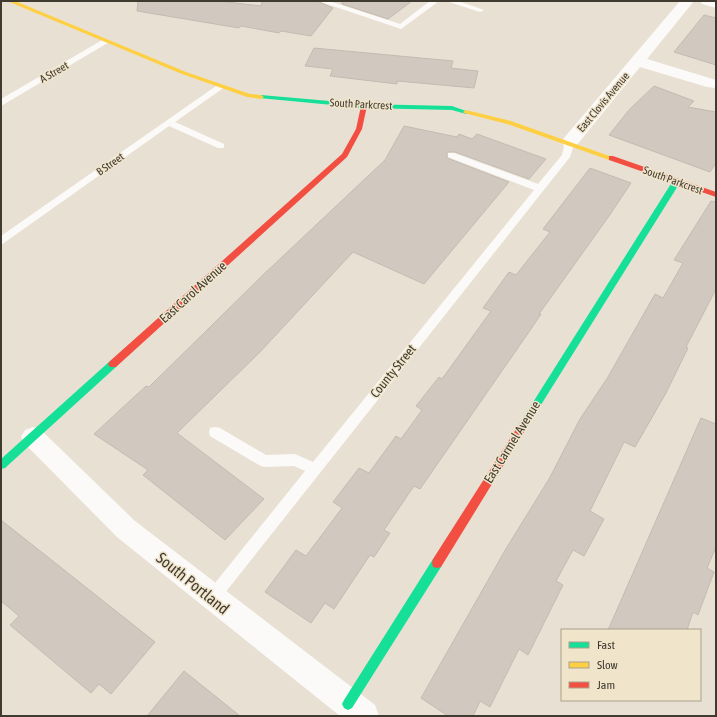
<svg xmlns="http://www.w3.org/2000/svg" width="717" height="717" font-family="'Asap Condensed',sans-serif">
  <style>
    .building { fill: #d1c9bf; stroke: #c3bbb2 }
    .lines { fill: none; stroke-linecap: round; stroke-linejoin: round }
    .lane { fill: #fcfaf8; fill-rule: evenodd }
    .street { fill: #fcfaf8; fill-rule: evenodd }
    .fast { fill: #16e098; fill-rule: evenodd }
    .slow { fill: #ffcf43; fill-rule: evenodd }
    .jam { fill: #f24e42; fill-rule: evenodd }
    .labels { text-anchor: middle; dominant-baseline: central; stroke-width: 3; stroke-linejoin: round; paint-order: stroke }
    .far-street-label { font-size: 11px; fill: #403b31; stroke: #f0e4cb }
    .street-label { font-size: 13px; fill: #403b31; stroke: #f0e4cb }
    .near-street-label { font-size: 16px; fill: #403b31; stroke: #f0e4cb }
  </style>
  <rect width="100%" height="100%" fill="#e8e1d3"/>
  <path class="building" d="M138 1H218L261 6 262 1H317L333 8 311 36 281 31 279 33 241 26 239 28 137 11Z
    M342 1H412L388 19 342 4Z
    M704 15 716 18V65L674 52Z
    M314 48 453 61 451 68 478 71 474 88 397 81V84L330 76 333 69 305 66Z
    M654 86 694 101 688 107 716 112V163L710 172 609 135 629 110Z
    M404 126 457 137 459 134 472 139 477 134 546 159 529 179 455 152H447V158L509 182 424 284 353 252 260 352 177 433 264 499 225 540 143 475 148 470 94 434 146 386 149 387 264 274 385 160Z
    M590 168 631 183 609 216 539 314H541L531 329 420 489 414 486 384 530 390 533 374 557 370 555 334 609 325 603 311 623 265 592 296 550 306 556 342 508 333 502 359 468 369 473 396 436 401 439 422 410 416 406 439 377 442 379 491 311 483 308 509 272 516 275 550 232 543 229Z
    M711 201 716 202V289L686 347 688 348 666 393 635 447 624 442 590 511 604 519 584 556 573 550 556 581 563 585 528 655 519 649 490 707 480 701 473 716H448L421 698 507 547 549 479 580 419 608 377 655 294 663 298 683 263 674 260Z
    M701 418 716 424V547L707 568 714 572 698 615 693 612 687 630H608Z
    M1 520 155 642 111 694 99 684 91 693 10 625 19 616 1 601Z
    M184 671 240 716H147Z"/>
  <g class="lines">
    <path class="lane" d="M318 1H329L400 24 430 1H439L401 29Z
      M446 1H458L484 10 480 12Z
      M104 39 111 41 1 106V99Z
      M219 84 222 85V89L175 122 224 144V148H218L169 126 1 245V236Z
      M570 139 575 142 570 157 217 603 212 605 207 603 204 598 207 593 305 471 294 466 264 467 259 465 210 436 209 432 210 428 215 427 220 428 266 455 295 454 313 462 534 190 448 157V153H454L538 184 562 155 565 142Z"/>
    <path class="street" d="M680 1H694L647 59 716 80V88L707 87 640 67 576 146 570 147 564 146 562 142 564 138Z
      M700 1H716V8L702 4Z
      M33 427 41 430 135 521 375 705 379 716H340L117 537 25 444 21 437 25 430Z"/>
    <path class="fast" d="M261 95 364 104 452 106 469 112 466 114 452 110 364 108 259 98V96Z
      M674 179H677L681 181 524 432 521 433 518 432 516 429 518 426Z
      M113 360 116 361 118 364 116 367 5 468 1 469V459L110 361Z
      M437 558 441 559 442 563 441 567 352 708 348 710 344 708 342 704 344 700 433 559Z"/>
    <path class="slow" d="M7 1H15L186 72 250 94 261 95 264 97 261 99 247 97 182 74Z
      M466 110 511 121 615 158 611 160H609L507 124 464 113 463 112Z"/>
    <path class="jam" d="M364 104 367 106 362 129 347 157 116 367H110L108 364 110 361 342 154 356 129 361 106Z
      M609 156H613L716 192V197L609 160Z
      M521 425 524 426 526 429 524 432 441 567 437 568 433 567 432 563 433 559 518 426Z"/>
  </g>
  <g class="labels">
    <g class="far-street-label">
      <text transform="translate(54 72) rotate(-30)">A Street</text>
      <text transform="translate(603 102) rotate(-50)">East Clovis Avenue</text>
      <text transform="translate(361 104) rotate(3)">South Parkcrest</text>
      <text transform="translate(110 164) rotate(-35)">B Street</text>
      <text transform="translate(673 180) rotate(20)">South Parkcrest</text>
    </g>
    <g class="street-label">
      <text transform="translate(193 292) rotate(-42)">East Carol Avenue</text>
      <text transform="translate(393 371) rotate(-51)">County Street</text>
      <text transform="translate(512 442) rotate(-58)">East Carmel Avenue</text>
    </g>
    <g class="near-street-label">
      <text transform="translate(193 583) rotate(39)">South Portland</text>
    </g>
  </g>
  <rect width="717" height="717" fill="none" stroke="#403b31" stroke-width="4"/>
  <rect x="561" y="629" width="140" height="72" fill="#f0e4cb" stroke="#aaa08d"/>
  <rect x="569" y="642" width="20" height="6" fill="#16e098" stroke="#aaa08d"/>
  <text x="597" y="649" font-size="12" fill="#403b31">Fast</text>
  <rect x="569" y="662" width="20" height="6" fill="#ffcf43" stroke="#aaa08d"/>
  <text x="597" y="669" font-size="12" fill="#403b31">Slow</text>
  <rect x="569" y="682" width="20" height="6" fill="#f24e42" stroke="#aaa08d"/>
  <text x="597" y="689" font-size="12" fill="#403b31">Jam</text>
</svg>
